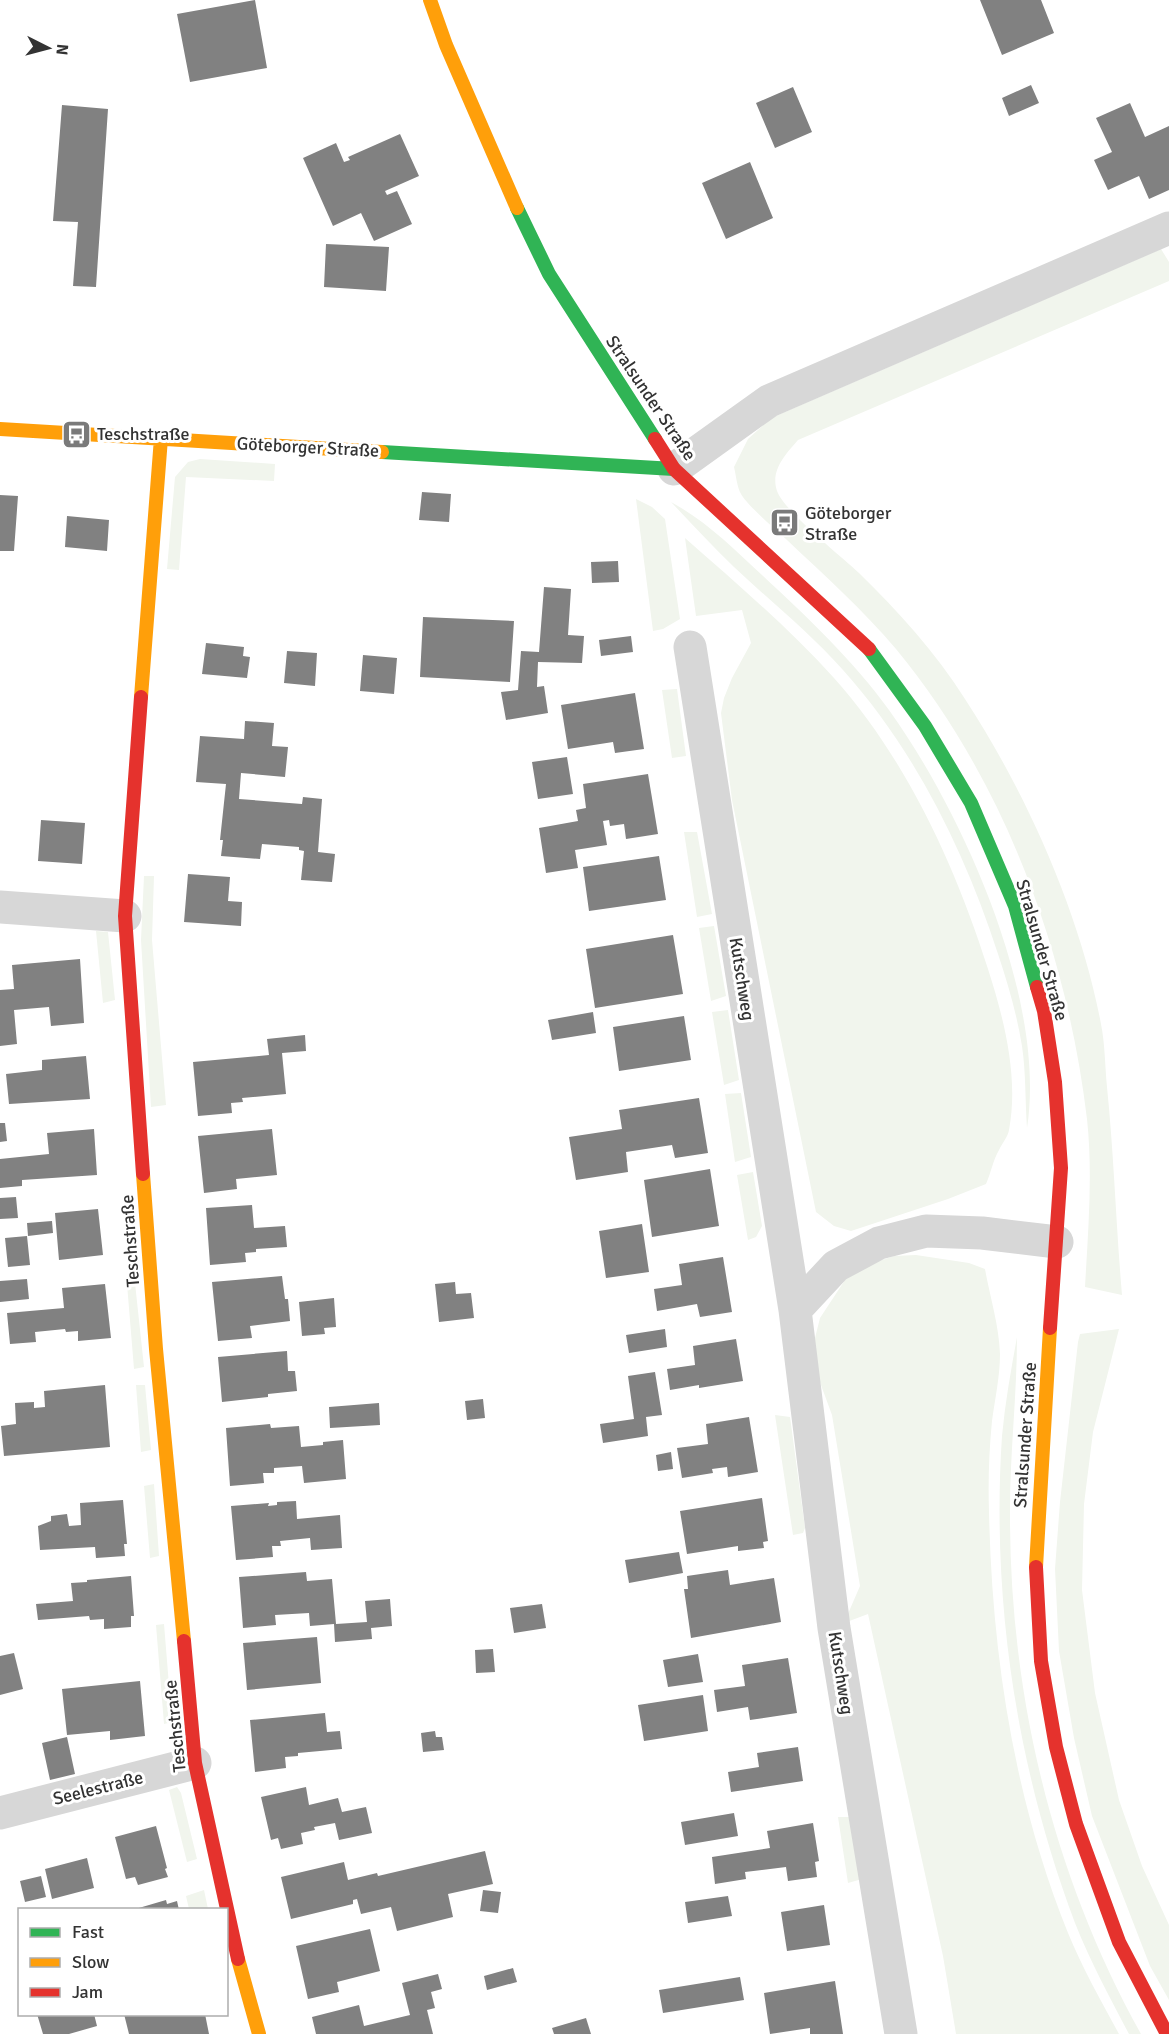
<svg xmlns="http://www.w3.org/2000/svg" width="1169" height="2034" font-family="Signika,sans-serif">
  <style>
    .green { fill: #f1f5ed }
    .building { fill: #818181 }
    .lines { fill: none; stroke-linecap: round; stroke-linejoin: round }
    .street { stroke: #d7d7d7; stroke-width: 33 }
    .fast { stroke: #30b455; stroke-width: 14 }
    .slow { stroke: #ff9f0a; stroke-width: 14 }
    .jam { stroke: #e5322d; stroke-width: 14 }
    .labels { text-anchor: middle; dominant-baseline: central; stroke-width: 6; stroke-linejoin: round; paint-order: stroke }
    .street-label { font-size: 18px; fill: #333; stroke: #fff }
    .poi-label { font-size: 18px; fill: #333; stroke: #fff; text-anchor: start }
  </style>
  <rect width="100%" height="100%" fill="#fff"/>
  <path class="green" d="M1161 249 1169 262V281L798 440C786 454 770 470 777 491 785 512 840 555 859 573 898 611 936 653 965 699 1027 794 1080 913 1101 1024 1105 1044 1105 1066 1107 1087 1114 1156 1116 1225 1122 1295L1085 1287C1088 1232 1093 1174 1087 1119 1067 951 1004 780 896 649 863 610 824 575 787 540 777 531 747 505 741 494 737 487 736 475 734 467L748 439 771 418Z
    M200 459 275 464 274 481 186 477 179 570 167 569 175 477 188 462Z
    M636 499 652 507 665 519 680 619 663 629 653 631Z
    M671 502C706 521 733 548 762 575 807 617 853 660 889 710 963 813 1047 1000 1027 1128 1025 1101 1026 1073 1022 1046 1017 1015 1008 984 998 954 965 852 915 750 843 670 809 632 770 601 734 567 712 546 692 524 671 502Z
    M685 538C736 583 788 627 834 678 907 760 955 865 988 969 1004 1019 1019 1077 1009 1130 1008 1137 1002 1143 999 1150 993 1160 991 1173 986 1184L948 1199 851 1231 834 1226 816 1212 732 800 721 713 724 698 732 678 751 643 742 610 696 616Z
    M677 689 686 756 672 758 662 690Z
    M684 832H697L712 914 697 917Z
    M144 876H154L152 940 166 1105 151 1107 141 940Z
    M714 926 726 996 711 1001 699 928Z
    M96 931 108 932 115 1000 103 1003Z
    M728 1010 739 1080 724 1085 712 1012Z
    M741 1093 751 1157 735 1162 725 1094Z
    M753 1172 762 1226 756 1237 748 1240 737 1175Z
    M916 1255 969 1263 985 1269C990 1297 999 1325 1000 1354 1000 1376 995 1399 992 1421 989 1451 988 1482 989 1512 992 1655 1014 1799 1068 1933 1082 1967 1101 2001 1119 2034H956L943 1956 868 1614 844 1623 860 1586 832 1415 814 1366 815 1338 820 1318 845 1280 864 1266 894 1256Z
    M135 1283 144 1367 134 1369 127 1284Z
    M1119 1329 1093 1432 1084 1504 1082 1590 1095 1693 1119 1800 1142 1866 1169 1925V2000L1150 1966 1092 1816 1074 1738 1059 1651 1055 1569 1060 1502 1078 1342 1080 1334Z
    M1017 1337C1017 1395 1010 1452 1010 1510 1009 1693 1052 1874 1141 2034H1129C1110 1998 1090 1961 1075 1923 1017 1769 991 1601 1002 1436 1005 1403 1011 1370 1017 1337Z
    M136 1385H145L151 1450 141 1452Z
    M775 1415 790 1417 805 1528 803 1533 793 1535Z
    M154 1484 159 1556 150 1558 144 1486Z
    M164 1624 172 1722 164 1724 156 1625Z
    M177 1787 181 1793 197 1859 187 1862 169 1790Z
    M838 1817H852L862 1879 848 1883Z
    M204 1890 208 1909H189L186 1896Z"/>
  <path class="building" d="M255 0 267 68 190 82 177 14Z
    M980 0H1041L1054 33 1002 55Z
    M1031 85 1039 103 1009 116 1002 98Z
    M793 87 812 132 775 148 756 103Z
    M1130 103 1145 137 1169 126V190L1149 199 1139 176 1108 190 1094 160 1112 152 1096 118Z
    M62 105 108 109 96 287 73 286 78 222 53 221Z
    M400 134 419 176 385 191 387 195 397 191 412 224 374 241 361 213 333 226 303 158 336 143 344 162 350 160 348 157Z
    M750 162 773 218 726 239 702 183Z
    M326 244 389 247 386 291 324 287Z
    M422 492 451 494 449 522 419 520Z
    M0 495 18 496 14 551H0Z
    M67 516 109 520 107 551 65 547Z
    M618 561 619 582 592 583 591 562Z
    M544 587 571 589 568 635 584 636 582 663 538 662 537 687 544 686 548 713 506 720 501 692 518 690 521 651 539 652Z
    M423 617 514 621 510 682 420 677Z
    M631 636 633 652 601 656 599 640Z
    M206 643 244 647 243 656 250 657 247 678 202 674Z
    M287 651 317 653 315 686 284 683Z
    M363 655 397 658 394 694 360 691Z
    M635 693 644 749 615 753 613 742 568 749 561 705Z
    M245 721 274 723 272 746 288 747 285 777 241 773 239 799 302 804 303 797 322 799 318 852 335 854 332 882 301 880 304 851 299 850V847L262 844 260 859 221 856 223 840H220L226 784 196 782 200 736 244 739Z
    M567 757 573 794 538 799 532 762Z
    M648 774 658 834 626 839 624 824 610 826 609 820 603 821 607 845 575 850 578 868 546 873 539 828 578 821 576 810 586 808 583 784Z
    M41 820 85 823 82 864 38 861Z
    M659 856 666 900 589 911 583 867Z
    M188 874 230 877 228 901 242 902 241 926 184 922Z
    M673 935 683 994 595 1008 586 949Z
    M80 959 84 1023 51 1026 49 1007 14 1010 17 1044 0 1046V990L14 989 12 965Z
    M593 1012 596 1033 552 1040 548 1020Z
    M684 1016 691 1060 619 1071 613 1027Z
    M305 1035 306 1051 282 1053 286 1094 242 1098 243 1102 231 1103 232 1113 198 1116 193 1062 269 1055 267 1039Z
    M86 1056 90 1099 9 1104 6 1074 42 1070V1060Z
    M699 1098 708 1153 675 1158 672 1145 626 1152 628 1172 576 1180 569 1137 622 1129 619 1110Z
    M0 1123H5L7 1141 0 1142Z
    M94 1129 97 1175 22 1180V1186L0 1188V1159L49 1154 47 1133Z
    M272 1129 277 1175 236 1179 237 1189 204 1193 198 1136Z
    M710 1169 719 1226 652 1237 644 1180Z
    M16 1197 18 1218 0 1219V1198Z
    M252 1205 254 1228 285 1226 287 1247 256 1249V1252L245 1253 246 1262 210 1265 206 1208Z
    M98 1209 103 1255 59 1260 55 1213Z
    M52 1221 53 1233 28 1236 27 1223Z
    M642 1224 649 1272 606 1278 599 1231Z
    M27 1236 30 1265 8 1267 5 1238Z
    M723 1257 732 1312 700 1317 697 1304 657 1311 654 1289 682 1285 679 1264Z
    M282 1276 285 1299H288L290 1321 250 1326 252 1338 218 1341 212 1282Z
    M27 1279 29 1299 0 1302V1281Z
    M455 1282 456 1294 471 1293 474 1318 439 1322 435 1284Z
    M105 1284 111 1338 78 1341V1331L66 1332 65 1329 35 1332 36 1342 10 1344 7 1313 64 1308 62 1288Z
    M334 1298 336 1327 324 1328 325 1334 302 1336 299 1302Z
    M665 1329 667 1347 629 1353 626 1335Z
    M736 1339 743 1381 699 1388V1385L670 1390 667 1369 695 1365 693 1346Z
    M287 1351 288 1371H295L297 1391 268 1394V1397L222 1402 218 1357Z
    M655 1372 662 1415 646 1417 648 1436 603 1443 600 1424 634 1419 628 1376Z
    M105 1385 110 1447 4 1456 1 1426 16 1424 15 1403 34 1402V1408L45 1407 44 1391Z
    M483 1399 485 1418 467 1420 465 1401Z
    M379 1403 380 1425 330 1428 329 1407Z
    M749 1417 758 1472 728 1477 727 1467 712 1469 713 1473 682 1478 677 1448 708 1444 706 1424Z
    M270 1424 271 1428 299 1426 301 1447 323 1445V1442L343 1440 346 1479 304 1483 302 1466 274 1468V1473H263L264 1483 230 1486 226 1428Z
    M671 1452 673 1469 658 1471 656 1455Z
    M762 1498 768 1541 763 1542 764 1548 738 1551V1546L687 1554 680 1511Z
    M123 1500 127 1544H124L125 1556 96 1558 95 1547 40 1550 38 1526 51 1521V1516L67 1514 69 1526 81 1525 80 1503Z
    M296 1501 297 1519 340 1515 342 1548 311 1550 310 1538 280 1541 281 1546H272L273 1557 236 1560 231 1506 269 1503 268 1506 277 1505V1502Z
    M679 1552 683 1573 629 1583 625 1560Z
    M728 1570 730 1585 774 1578 781 1622 691 1638 684 1589H688L687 1576Z
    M306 1572 307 1581 332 1579 336 1624 367 1622 365 1601 390 1599 392 1626 371 1628 372 1639 335 1642 334 1624 310 1626 309 1613 275 1615 276 1625 243 1628 239 1577Z
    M131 1576 134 1616H131V1627L104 1629V1619L90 1620 89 1616 38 1620 36 1604 73 1601 71 1583 87 1582V1580Z
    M542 1604 546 1628 514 1633 510 1608Z
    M317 1637 321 1683 247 1690 243 1643Z
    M493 1649 495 1672 476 1673 475 1650Z
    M14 1653 23 1689 0 1695V1656Z
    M698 1654 703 1682 668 1687 663 1660Z
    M788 1658 797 1713 750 1720 748 1707 717 1712 714 1690 745 1686 742 1665Z
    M140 1681 145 1736 110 1740V1731L67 1735 62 1689Z
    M703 1695 708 1731 644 1741 638 1705Z
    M325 1713 327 1732 340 1731 342 1749 298 1753V1756L285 1757 286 1768 255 1772 250 1720Z
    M435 1731 436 1737H442L444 1750 423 1752 421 1733Z
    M67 1737 75 1774 50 1780 42 1743Z
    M798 1747 803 1781 731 1792 728 1772 759 1767 757 1753Z
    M306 1787 309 1805 338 1798 342 1812 366 1807 372 1833 339 1840 335 1823 314 1827 315 1830 301 1833 303 1844 281 1849 278 1838 271 1840 261 1797Z
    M734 1813 738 1836 685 1845 681 1822Z
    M813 1823 819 1861 815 1862 817 1877 788 1881 786 1867 745 1872 746 1879 715 1884 712 1857 770 1848 767 1831Z
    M156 1826 167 1868 165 1869 168 1877 138 1885 135 1877 126 1879 115 1837Z
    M485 1851 493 1884 448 1894 453 1917 397 1931 391 1907 361 1914 357 1899 353 1900V1904L291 1919 281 1877 344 1862 348 1880 377 1873 378 1876Z
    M87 1858 94 1888 52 1899 45 1869Z
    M41 1876 46 1897 25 1902 20 1881Z
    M483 1890 501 1892 498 1913 480 1911Z
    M728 1896 732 1916 688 1923 685 1902Z
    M166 1900 167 1904 177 1901 179 1910H132Z
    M824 1905 830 1945 787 1951 781 1912Z
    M370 1929 380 1971 337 1982 339 1992 308 1999 296 1946Z
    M513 1968 517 1982 487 1990 484 1976Z
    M438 1974 442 1989 431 1992 435 2008 427 2010 433 2034H316L312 2017 359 2005 364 2026 410 2015 402 1983Z
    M740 1977 744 2000 663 2013 659 1990Z
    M835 1981 843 2034H810V2028L770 2034 764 1993Z
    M37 2014H94L97 2026 69 2034H43Z
    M124 2014H205L209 2034H129Z
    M586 2018 591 2034H554L552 2028Z"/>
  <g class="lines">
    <path class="street" d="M674 469 769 401 1169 228
      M690 647 795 1310
      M0 907 125 916
      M0 1813 195 1763
      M901 2034 834 1628 795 1310 836 1266 879 1243 926 1231 982 1233 1057 1242"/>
    <path class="fast" d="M517 208 549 274 655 439
      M382 452 674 469
      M869 649 925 726 971 803 1015 906 1037 987"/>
    <path class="slow" d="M430 0 446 45 517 208
      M0 429 382 452
      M141 697 161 438
      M143 1174 156 1349 184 1641
      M1036 1567 1050 1328
      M238 1959 259 2034"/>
    <path class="jam" d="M655 439 674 469 869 649
      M141 697 125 916 143 1174
      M1037 987 1044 1011 1055 1082 1061 1168 1050 1328
      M1036 1567 1041 1661 1056 1747 1076 1824 1119 1942 1167 2034
      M184 1641 195 1763 238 1959"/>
  </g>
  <defs>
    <symbol id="bus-square" viewBox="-11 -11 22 22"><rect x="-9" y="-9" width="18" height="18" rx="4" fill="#7a7a7a" stroke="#fff"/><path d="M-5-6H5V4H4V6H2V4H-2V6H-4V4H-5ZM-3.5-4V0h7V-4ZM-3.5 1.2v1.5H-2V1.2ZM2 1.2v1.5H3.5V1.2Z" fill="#fff"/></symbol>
  </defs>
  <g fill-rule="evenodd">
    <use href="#bus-square" x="60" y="418" width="33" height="33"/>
    <use href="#bus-square" x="768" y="506" width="33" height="33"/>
  </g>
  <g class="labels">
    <g class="street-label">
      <text transform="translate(651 398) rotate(56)">Stralsunder Straße</text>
      <text transform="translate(308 447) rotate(3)">Göteborger Straße</text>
      <text transform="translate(1042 950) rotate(74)">Stralsunder Straße</text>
      <text transform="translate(742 979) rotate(81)">Kutschweg</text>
      <text transform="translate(130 1241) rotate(-94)">Teschstraße</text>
      <text transform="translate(1025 1435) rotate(-86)">Stralsunder Straße</text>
      <text transform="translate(841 1673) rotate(81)">Kutschweg</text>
      <text transform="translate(175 1726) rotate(-96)">Teschstraße</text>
      <text transform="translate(98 1788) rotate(-14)">Seelestraße</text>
    </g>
    <g class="poi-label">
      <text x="97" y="434">Teschstraße</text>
      <text x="805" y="513">Göteborger<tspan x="805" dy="21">Straße</tspan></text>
    </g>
  </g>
  <rect x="18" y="1908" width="210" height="108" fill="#ffffff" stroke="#adadad" stroke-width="1.5"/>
  <rect x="30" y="1928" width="30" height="9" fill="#30b455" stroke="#adadad" stroke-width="1.5"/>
  <text x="72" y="1938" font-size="18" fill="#333333">Fast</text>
  <rect x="30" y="1958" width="30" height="9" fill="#ff9f0a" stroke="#adadad" stroke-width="1.5"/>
  <text x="72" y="1968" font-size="18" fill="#333333">Slow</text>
  <rect x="30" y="1988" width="30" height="9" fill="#e5322d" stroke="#adadad" stroke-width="1.5"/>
  <text x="72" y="1998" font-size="18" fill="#333333">Jam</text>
  <g transform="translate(48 48) rotate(96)" stroke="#ffffff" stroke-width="4.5" paint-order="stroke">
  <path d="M0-4.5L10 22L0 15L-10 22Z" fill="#333333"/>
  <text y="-9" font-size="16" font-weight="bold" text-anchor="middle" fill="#333333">N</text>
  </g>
</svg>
